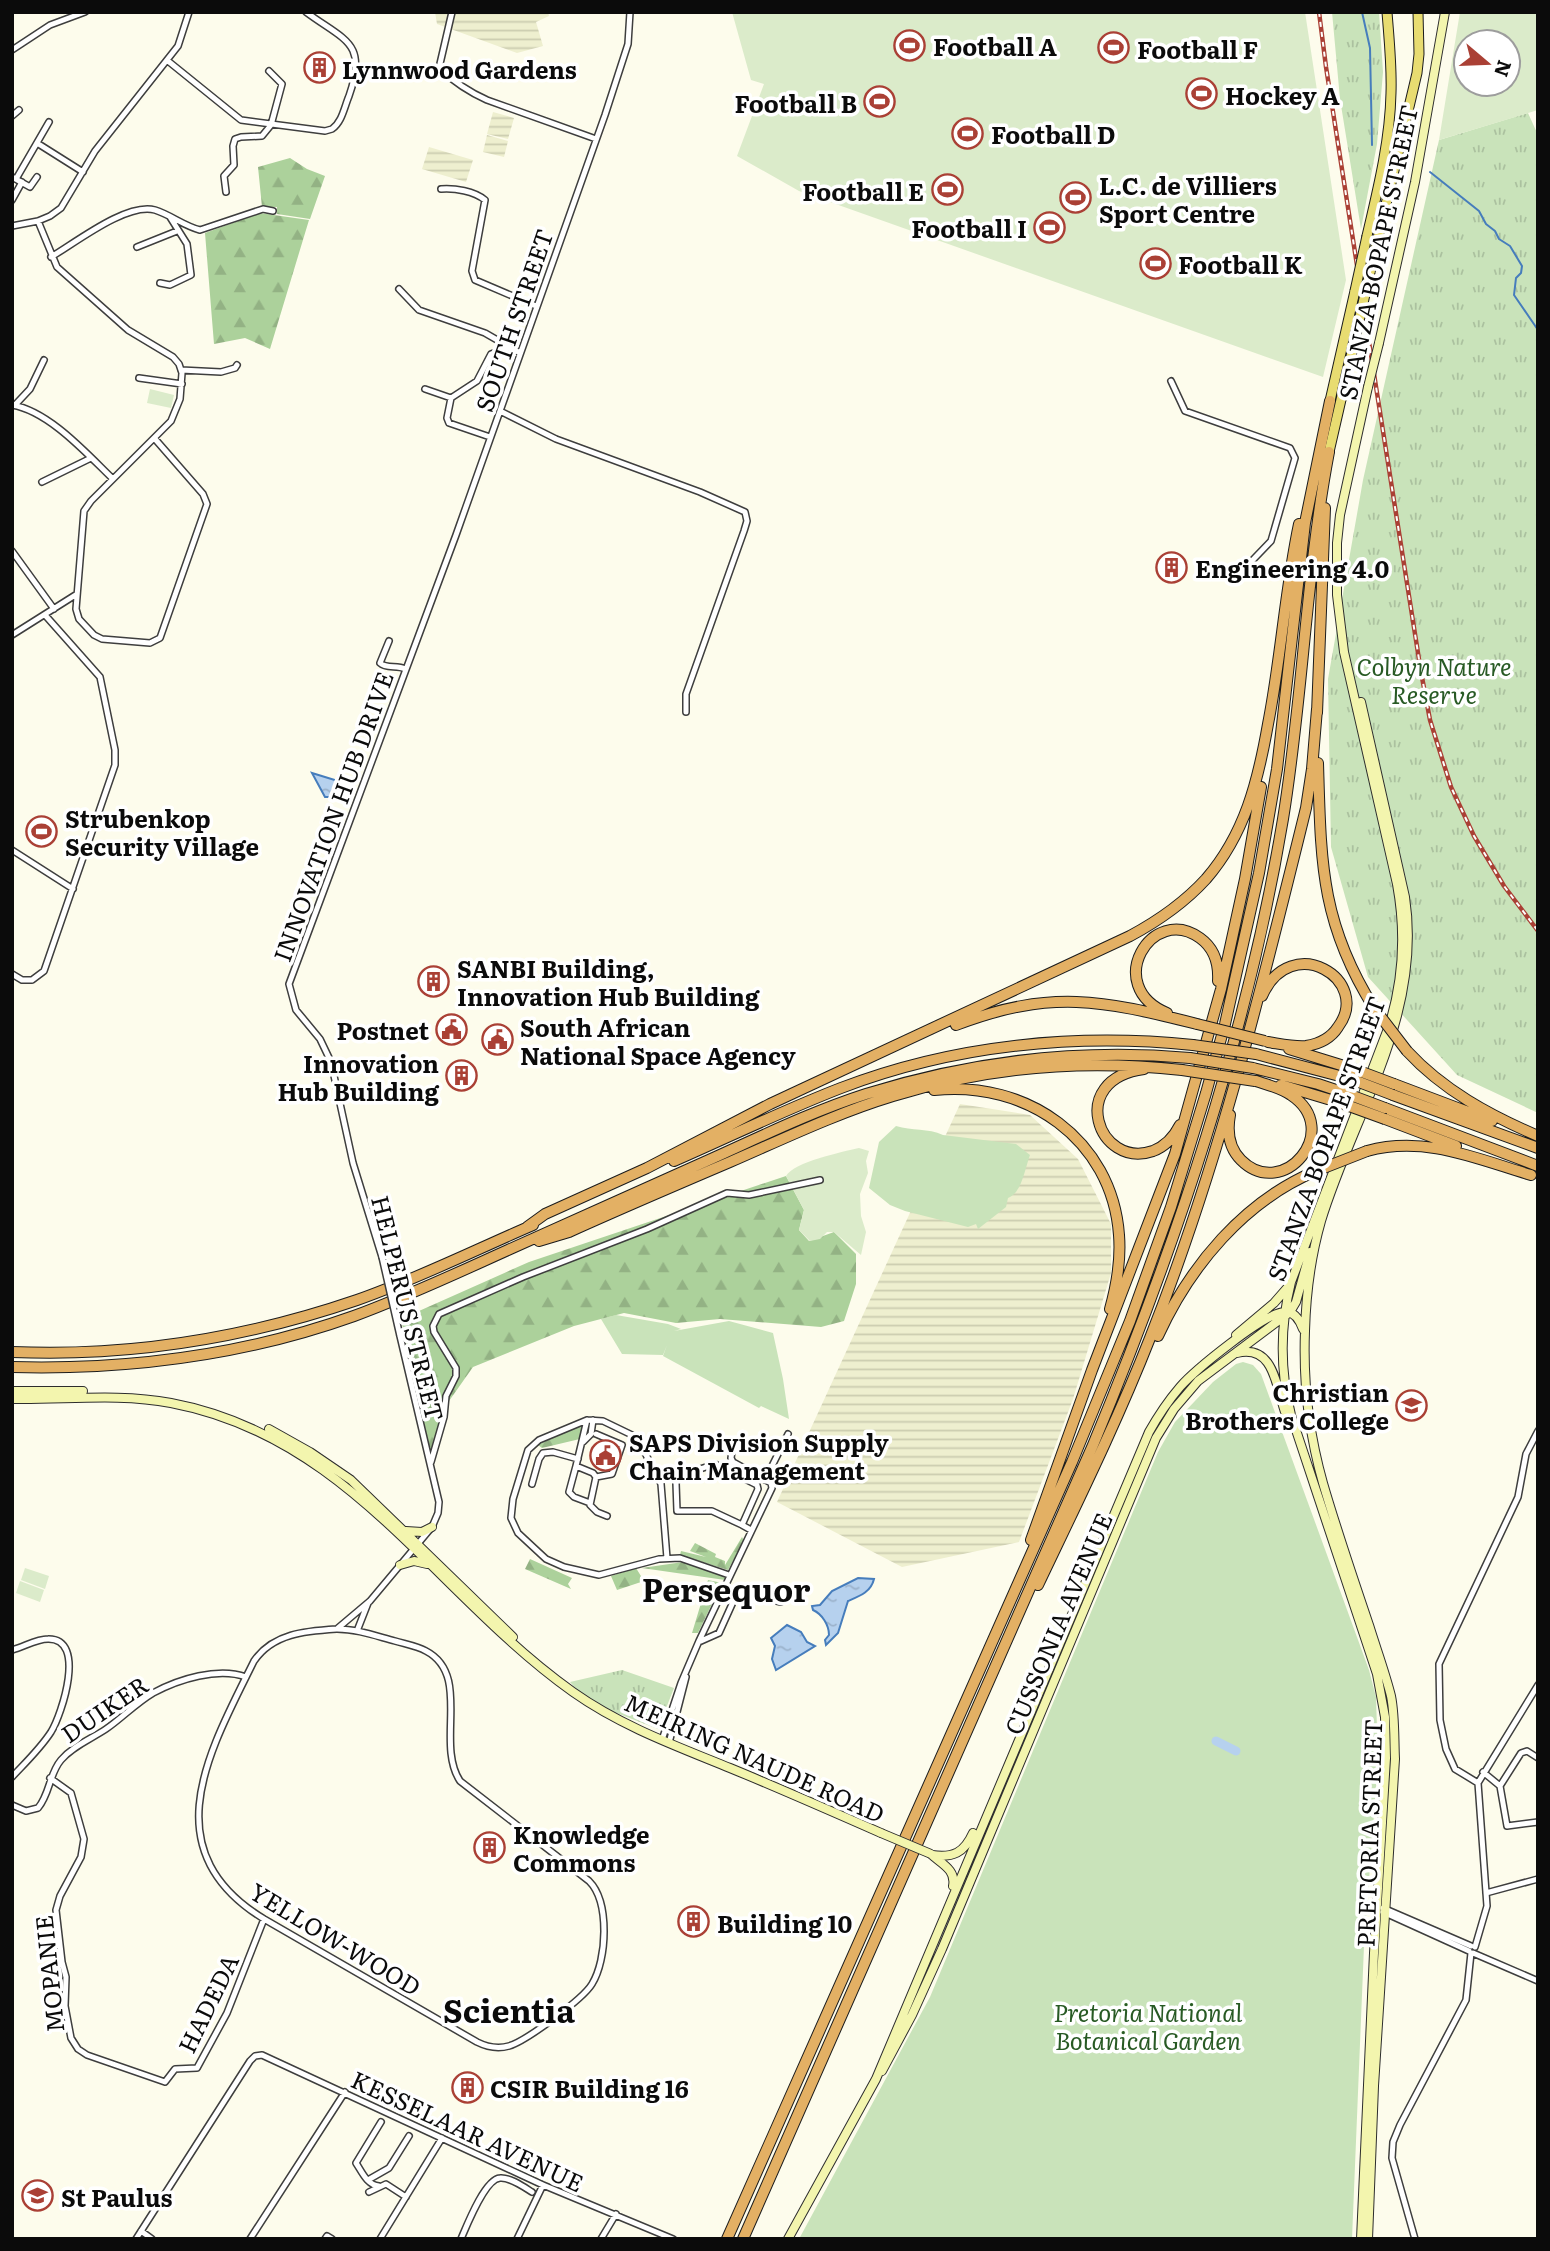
<svg xmlns="http://www.w3.org/2000/svg" width="1550" height="2251" font-family="Literata,serif">
  <style>
    .farmland { fill: url(#farmland-rules) }
    .grass { fill: #c9e3ba }
    .forest { fill: url(#forest-firs) }
    .park { fill: url(#park-tufts) }
    .pitch { fill: #dbebca; fill-rule: evenodd }
    .water { fill: url(#water-ripples); stroke: #467dbc; stroke-width: 2 }
    .lines { fill: none; stroke-linecap: round; stroke-linejoin: round }
    .stream { stroke: #467dbc; stroke-width: 2 }
    .river { stroke: #b6d1ee; stroke-width: 9 }
    .street-casing { stroke: #3e3e3e; stroke-width: 8 }
    .secondary-casing { stroke: #2d2d2d; stroke-width: 10 }
    .primary-casing { stroke: #1c1c1c; stroke-width: 11 }
    .highway-casing { stroke: #1c1c1c; stroke-width: 12 }
    .street { stroke: #fff; stroke-width: 5 }
    .secondary { stroke: #f3f5ae; stroke-width: 8 }
    .primary { stroke: #e8dc71; stroke-width: 9 }
    .highway { stroke: #e3b064; stroke-width: 10 }
    .rail-casing { stroke: #aa4035; stroke-width: 4.5 }
    .rail { stroke: #fff; stroke-width: 2; stroke-dasharray: 5; stroke-linecap: butt }
    .street-bridge-casing { stroke: #3e3e3e; stroke-width: 8; stroke-linecap: butt }
    .secondary-bridge-casing { stroke: #2d2d2d; stroke-width: 10; stroke-linecap: butt }
    .primary-bridge-casing { stroke: #1c1c1c; stroke-width: 11; stroke-linecap: butt }
    .highway-bridge-casing { stroke: #1c1c1c; stroke-width: 12; stroke-linecap: butt }
    .street-bridge { stroke: #fff; stroke-width: 5 }
    .secondary-bridge { stroke: #f3f5ae; stroke-width: 8 }
    .primary-bridge { stroke: #e8dc71; stroke-width: 9 }
    .highway-bridge { stroke: #e3b064; stroke-width: 10 }
    .labels { text-anchor: middle; dominant-baseline: central; stroke-width: 7; stroke-linejoin: round; paint-order: stroke }
    .poi-label { font-size: 24px; font-weight: bold; fill: #0b0b0b; stroke: #fff; text-anchor: start }
    .street-label { font-size: 24px; fill: #0b0b0b; stroke: #fff }
    .park-label { font-size: 24px; font-style: italic; fill: #285a24; stroke: #fff }
    .district-label { font-size: 32px; font-weight: bold; fill: #0b0b0b; stroke: #fff }
  </style>
  <defs>
    <pattern id="farmland-rules" width="6" height="5" patternUnits="userSpaceOnUse" patternTransform="scale(1.75)"><rect width="6" height="5" fill="#eeefcf"/><path d="M0 2.5h6" fill="none" stroke="#cbccb0"/></pattern>
    <pattern id="forest-firs" width="22" height="20" patternUnits="userSpaceOnUse" patternTransform="scale(1.75)"><rect width="22" height="20" fill="#acd19b"/><path d="M5 1l3.5 6h-7zM16 11l3.5 6h-7z" fill="#93b284"/></pattern>
    <pattern id="park-tufts" width="24" height="20" patternUnits="userSpaceOnUse" patternTransform="scale(1.75)"><rect width="24" height="20" fill="#c9e3ba"/><path d="M3 7l-1-3M5 7V3M7 7l1-3M15 17l-1-3M17 17v-4M19 17l1-3" fill="none" stroke="#abc19f"/></pattern>
    <pattern id="water-ripples" width="26" height="14" patternUnits="userSpaceOnUse" patternTransform="scale(1.75)"><rect width="26" height="14" fill="#b6d1ee"/><path d="M2 4q2-2 4 0t4 0M15 11q2-2 4 0t4 0" fill="none" stroke="#9bb2cb"/></pattern>
  </defs>
  <rect width="100%" height="100%" fill="#fdfcec"/>
  <path class="farmland" d="M435 12H548L549 16 536 22 543 46 517 53 437 24Z
    M493 112 514 118 508 139 487 134Z
    M487 135 508 141 504 157 483 152Z
    M429 147 473 160 466 182 422 169Z
    M960 1104 1030 1115 1078 1159 1111 1224V1273L1073 1399 1019 1542 902 1567 777 1502Z"/>
  <path class="grass" d="M896 1126C912 1131 928 1128 943 1135L1016 1144 1030 1155C1025 1168 1022 1193 1008 1198L1006 1207 978 1229 976 1224 968 1227 905 1211 890 1205 869 1188 879 1142Z
    M616 1315 668 1324 681 1329 674 1331 729 1321 773 1333 783 1379 789 1419 761 1406 759 1408 663 1356 667 1345 663 1355 622 1354 601 1319Z
    M1243 1362 1253 1365 1261 1374 1369 1670 1376 1697 1378 1761 1364 1946 1352 2239H799L930 1997 1158 1452 1175 1422 1213 1382 1236 1364Z"/>
  <path class="forest" d="M290 158 307 169 325 176 310 219 277 214V207H262L258 167Z
    M260 213 309 220 270 349 245 338 214 344 205 233Z
    M786 1176 804 1210 799 1230 809 1241 834 1232 856 1254V1284L844 1321 821 1327 720 1319 676 1323 624 1313 574 1326 473 1367 449 1401 431 1454 401 1319 529 1262Z
    M580 1423 584 1438 542 1448 538 1445Z
    M742 1537 744 1541 728 1570 680 1555 681 1551 706 1557 690 1551 695 1543 716 1554 715 1557 725 1561V1565Z
    M530 1559 572 1578 568 1584 571 1589 525 1569Z
    M683 1562 726 1576 725 1580 642 1568Z
    M636 1568 644 1581 617 1590 611 1576Z
    M708 1580 722 1583 698 1633H692Z"/>
  <path class="park" d="M1332 12H1379L1383 72 1377 144 1361 229 1340 99Z
    M1528 113 1538 135V1113L1457 1075 1368 977 1331 847 1328 679 1363 480 1439 140Z
    M622 1670 674 1688 658 1729 588 1702 570 1682Z"/>
  <path class="pitch" d="M732 12H1305L1346 280 1323 377 799 191 737 156 764 84 751 80Z
    M1460 12H1538V110L1439 140ZM1466 42H1508V84H1466Z
    M150 389 174 395 171 408 147 403Z
    M31 820 57 830 51 841 27 833Z
    M859 1148 869 1151 866 1161 868 1173 860 1194 861 1216 866 1232 861 1255 834 1232H827L820 1239 810 1241 799 1230 804 1210 786 1176C794 1162 842 1152 859 1148Z
    M25 1568 49 1576 45 1589 21 1580Z
    M20 1581 44 1590 40 1602 16 1593Z"/>
  <path class="water" d="M312 773 338 781V789L335 790 330 797H325Z
    M858 1578 874 1579C871 1592 860 1596 848 1601L838 1633 826 1645 825 1640 829 1635C829 1625 822 1614 813 1610L812 1606 820 1605 832 1591Z
    M787 1625 801 1632 807 1642 815 1646 776 1670 772 1659 775 1646 771 1638Z"/>
  <g class="lines">
    <path class="stream" d="M1362 12 1370 48 1372 145
      M1430 172 1479 211 1486 224 1495 231 1499 239 1510 246 1522 266 1521 273 1516 278 1514 295 1538 330"/>
    <path class="river" d="M1216 1741 1236 1751"/>
    <defs>
      <path id="street" d="M452 12 439 68C453 81 469 92 487 100L596 139
        M12 50 50 25 85 12
        M168 61 241 120 325 131 332 129C342 122 344 108 349 96 368 42 345 41 306 12
        M12 116 19 110
        M37 143 83 172
        M12 177 30 187 37 177
        M16 179 49 122
        M441 189C455 188 474 191 485 200L472 271 475 280 536 306
        M226 192 224 176 234 165 233 146 235 139 241 137 262 136 271 125 282 84 269 71
        M12 200 22 182
        M38 221 57 267 128 330 173 357 179 364 182 373 180 399 171 421 91 501 84 511 76 609 79 619 94 635 102 639 150 643 160 638 207 504 203 494 155 439
        M12 226 38 221 50 216 61 208 95 151 178 46 189 12
        M137 247 177 231
        M51 257C75 243 127 202 155 210 171 215 184 226 200 230L263 209 273 211
        M160 283 170 285 191 275 187 244 170 217
        M399 289 419 310 485 333 520 353
        M181 370 221 372 235 368 237 365
        M139 378 182 384
        M1171 381 1185 411 1290 448 1295 458 1271 541 1246 567 1257 576
        M425 389 451 398 447 418 449 423 490 437
        M451 398 477 381 491 354 507 348
        M12 405C49 411 87 454 113 479
        M15 405 30 389 44 360
        M500 411 556 439 700 492 745 512 747 521 744 531 686 694V712
        M42 482 91 458
        M12 551 54 609
        M12 635 77 594
        M389 641 380 663C386 669 397 665 405 669
        M12 850 73 889
        M12 974 22 980H32L44 971 115 765V750L100 677 45 615
        M382 1257 353 1163 331 1062 320 1039 296 1010 289 984 456 535 605 115 628 44 630 12
        M587 1420 576 1466 593 1473 596 1477 590 1505 597 1512 607 1516
        M596 1434 622 1445 612 1474 596 1477
        M583 1442 591 1434 593 1420
        M431 1462 444 1417 446 1396 456 1376V1368L434 1332 433 1326 439 1314 523 1277 647 1229 727 1193 749 1195 820 1180
        M576 1466 569 1492 574 1497 590 1503
        M765 1480 788 1434
        M532 1484 539 1459 543 1453 553 1452 578 1459
        M742 1525 712 1511H677L676 1483 679 1476 715 1464 757 1485 758 1489 742 1525 751 1530
        M667 1558 661 1484 642 1447 632 1435 603 1421 587 1420 539 1440 528 1450 513 1499 511 1518 518 1533 546 1559 564 1567 599 1575 659 1559 680 1558 729 1575
        M338 1628 370 1601 432 1527 438 1513 439 1502 400 1336
        M337 1629C357 1629 376 1636 395 1641 405 1644 417 1646 426 1651 472 1675 435 1743 460 1781L589 1881C610 1902 607 1960 592 1984 583 1999 526 2041 509 2046 498 2049 487 2047 477 2042L264 1919C151 1850 210 1750 254 1661 273 1633 306 1631 337 1629Z
        M357 1631 368 1603
        M701 1641 719 1633 733 1602 742 1593 781 1602 785 1596
        M12 1650C24 1647 36 1639 48 1639 87 1638 62 1714 51 1732 40 1749 25 1763 12 1777
        M662 1740 681 1683 699 1641 772 1488 771 1483 733 1462 731 1458 732 1451
        M669 1743 686 1677
        M1538 1758 1527 1751 1521 1753 1500 1786 1507 1826 1538 1822
        M1483 1772 1500 1786
        M50 1778 71 1793 84 1839 81 1857 60 1896 56 1910 62 1962 66 1977 65 2006 71 2038 78 2049 87 2055 165 2082 175 2069 197 2068 227 2013 264 1919
        M1478 1783 1455 1769 1446 1749 1440 1720 1439 1664 1518 1497 1526 1454 1538 1431
        M12 1805 26 1811 38 1808C50 1794 49 1774 61 1760 73 1746 91 1739 106 1729 122 1718 136 1703 153 1693 179 1679 218 1667 246 1677
        M1486 1893 1538 1879
        M1383 1908 1471 1946
        M1383 1912 1469 1951
        M1475 1947 1487 1906 1478 1783 1538 1685
        M1473 1953 1538 1981
        M368 2180 389 2168 409 2136
        M379 2186C367 2185 362 2172 356 2163L381 2122
        M369 2192 386 2184 406 2197
        M141 2231 152 2239
        M136 2239 250 2061 255 2056 262 2055 543 2185 673 2239
        M250 2239 345 2092
        M325 2239 327 2236 332 2239
        M380 2239 442 2138
        M461 2239C467 2225 485 2179 500 2178 510 2177 524 2187 532 2192
        M517 2239 543 2185
        M601 2239 616 2214
        M1415 2239 1392 2158 1393 2142 1400 2125 1466 2000 1471 1953"/>
      <path id="secondary" d="M1379 343 1415 182 1445 12
        M1361 702 1405 897C1423 1015 1354 1113 1321 1221 1311 1256 1306 1295 1305 1331 1303 1383 1309 1434 1323 1483 1337 1531 1353 1578 1369 1625 1376 1648 1385 1672 1391 1696 1395 1716 1394 1738 1395 1759L1374 2086 1368 2239
        M1236 1335 1274 1303 1288 1287
        M1237 1353C1274 1344 1276 1386 1285 1412
        M12 1391H83
        M12 1399C66 1400 118 1393 171 1403 351 1437 434 1593 573 1692 621 1726 676 1746 730 1768 781 1789 831 1811 881 1833
        M269 1429 310 1452 351 1480 513 1637
        M406 1531 422 1532 432 1527
        M400 1565 414 1561 427 1564
        M932 1855C953 1858 964 1853 973 1833
        M933 1856C944 1865 956 1871 953 1886
        M882 2071 912 2015 942 1949 1156 1438 1174 1409 1198 1381 1290 1312 1296 1302 1310 1252
        M788 2239 876 2079 1149 1432C1158 1416 1168 1401 1180 1387 1194 1371 1265 1312 1285 1312 1295 1311 1300 1321 1303 1329
        M1361 2239 1374 1953 1386 1758 1385 1717 1377 1674 1291 1415C1280 1371 1280 1326 1291 1282L1389 1026C1404 978 1406 933 1397 884L1344 652 1337 595V543L1340 515 1368 387"/>
      <path id="primary" d="M1367 236C1378 189 1390 141 1391 93 1392 66 1389 39 1387 12
        M1370 272 1417 73 1419 54 1418 12
        M1330 401 1355 291
        M1329 452 1357 330"/>
      <path id="highway" d="M1317 713 1325 508
        M1318 763C1321 861 1320 922 1374 1008
        M1262 996C1291 930 1373 980 1338 1027 1331 1038 1319 1044 1306 1046 1294 1047 1281 1044 1268 1042
        M1167 1013C1102 986 1152 903 1200 938 1214 948 1219 964 1218 981
        M956 1025C1051 989 1102 1000 1197 1024
        M1289 1049 1354 1069
        M1407 1051C1443 1090 1489 1115 1538 1136
        M1256 1054 1351 1079
        M1253 1068 1318 1084 1345 1093
        M1144 1069C1066 1079 1098 1170 1153 1151 1166 1146 1174 1137 1180 1125
        M1394 1084 1492 1121
        M1281 1085 1341 1103
        M934 1090C1026 1080 1112 1139 1119 1235 1121 1260 1117 1284 1110 1309
        M1393 1095 1538 1148
        M1385 1108 1538 1166
        M1230 1115C1227 1131 1229 1148 1241 1160 1283 1202 1344 1130 1291 1095 1281 1088 1268 1085 1256 1081
        M1385 1119 1456 1146
        M1367 1151C1425 1135 1477 1159 1531 1175
        M674 1161C729 1137 784 1110 841 1088 953 1045 1075 1033 1193 1045
        M527 1227 545 1214 647 1168 770 1104 1130 936C1158 921 1184 903 1206 879 1245 834 1258 781 1268 724 1281 658 1285 590 1299 524
        M539 1241 569 1232C622 1208 676 1185 730 1162 783 1139 837 1113 893 1096 986 1067 1085 1059 1182 1070
        M1158 1336C1190 1266 1244 1201 1316 1171
        M12 1352C129 1357 246 1338 357 1300 417 1279 475 1250 533 1225
        M12 1367C127 1370 245 1355 354 1316 406 1297 457 1273 508 1250 576 1220 643 1189 711 1159 762 1136 813 1111 866 1094 972 1061 1079 1048 1190 1058
        M1031 1540 1092 1370 1175 1154 1221 989 1245 879 1261 787
        M1038 1585C1077 1503 1117 1422 1150 1338 1218 1167 1262 987 1306 808L1312 769 1317 709
        M727 2239 1072 1462 1130 1321 1171 1207 1206 1093 1225 1024 1259 873 1277 769 1305 523 1330 401
        M743 2239 1093 1445C1177 1243 1247 1035 1283 819 1303 697 1306 573 1329 452"/>
    </defs>
    <use href="#street" class="street-casing"/>
    <use href="#secondary" class="secondary-casing"/>
    <use href="#primary" class="primary-casing"/>
    <use href="#highway" class="highway-casing"/>
    <use href="#street" class="street"/>
    <use href="#secondary" class="secondary"/>
    <use href="#primary" class="primary"/>
    <use href="#highway" class="highway"/>
    <defs>
      <path id="rail" d="M1319 12 1326 67 1377 393 1421 672 1430 720 1451 787 1474 836 1504 886 1538 931"/>
    </defs>
    <use href="#rail" class="rail-casing"/>
    <use href="#rail" class="rail"/>
    <defs>
      <path id="street-bridge" d="M382 1257 400 1336"/>
      <path id="secondary-bridge" d="M1368 387 1379 343
        M881 1833 931 1854"/>
      <path id="primary-bridge" d="M1355 291 1367 236
        M1357 330 1370 272"/>
      <path id="highway-bridge" d="M1374 1008 1407 1051
        M1197 1024 1265 1041
        M1193 1045 1256 1054
        M1190 1058 1253 1068
        M1354 1069 1394 1084
        M1182 1070 1255 1081
        M1351 1079 1393 1095
        M1345 1093 1385 1108
        M1341 1103 1385 1119
        M1316 1171 1367 1151"/>
    </defs>
    <use href="#street-bridge" class="street-bridge-casing"/>
    <use href="#secondary-bridge" class="secondary-bridge-casing"/>
    <use href="#primary-bridge" class="primary-bridge-casing"/>
    <use href="#highway-bridge" class="highway-bridge-casing"/>
    <use href="#street-bridge" class="street-bridge"/>
    <use href="#secondary-bridge" class="secondary-bridge"/>
    <use href="#primary-bridge" class="primary-bridge"/>
    <use href="#highway-bridge" class="highway-bridge"/>
  </g>
  <defs>
    <symbol id="stadium-ring" viewBox="-11 -11 22 22"><circle r="9.5" fill="#fff" stroke="#aa4035" stroke-width="1.5"/><path d="M0-5a6.5 5 0 1 0 0 10a6.5 5 0 1 0 0-10ZM-3.5-1.8h7v3.6h-7Z" fill="#aa4035"/></symbol>
    <symbol id="building-ring" viewBox="-11 -11 22 22"><circle r="9.5" fill="#fff" stroke="#aa4035" stroke-width="1.5"/><path d="M-4-6H4V6H1V3H-1V6H-4ZM-2.5-4.3h1.7v1.8h-1.7ZM.8-4.3h1.7v1.8H.8ZM-2.5-1h1.7V.8h-1.7ZM.8-1h1.7V.8H.8Z" fill="#aa4035"/></symbol>
    <symbol id="civic-ring" viewBox="-11 -11 22 22"><circle r="9.5" fill="#fff" stroke="#aa4035" stroke-width="1.5"/><path d="M-.6-6.5H3V-4.5H.6V-3L4-1V1h2V6H-6V1h2V-1L-.6-3ZM-1.2 2.5V6h2.4V2.5Z" fill="#aa4035"/></symbol>
    <symbol id="school-ring" viewBox="-11 -11 22 22"><circle r="9.5" fill="#fff" stroke="#aa4035" stroke-width="1.5"/><path d="M0-5L7-2L0 1L-7-2ZM-4 1L0 2.5L4 1V4Q0 6-4 4Z" fill="#aa4035"/></symbol>
  </defs>
  <g fill-rule="evenodd">
    <use href="#stadium-ring" x="892" y="28" width="35" height="35"/>
    <use href="#stadium-ring" x="1096" y="30" width="35" height="35"/>
    <use href="#building-ring" x="302" y="50" width="35" height="35"/>
    <use href="#stadium-ring" x="1184" y="76" width="35" height="35"/>
    <use href="#stadium-ring" x="862" y="84" width="35" height="35"/>
    <use href="#stadium-ring" x="950" y="116" width="35" height="35"/>
    <use href="#stadium-ring" x="930" y="172" width="35" height="35"/>
    <use href="#stadium-ring" x="1058" y="180" width="35" height="35"/>
    <use href="#stadium-ring" x="1032" y="210" width="35" height="35"/>
    <use href="#stadium-ring" x="1138" y="246" width="35" height="35"/>
    <use href="#building-ring" x="1154" y="550" width="35" height="35"/>
    <use href="#stadium-ring" x="24" y="814" width="35" height="35"/>
    <use href="#building-ring" x="416" y="964" width="35" height="35"/>
    <use href="#civic-ring" x="434" y="1012" width="35" height="35"/>
    <use href="#civic-ring" x="480" y="1022" width="35" height="35"/>
    <use href="#building-ring" x="444" y="1058" width="35" height="35"/>
    <use href="#school-ring" x="1394" y="1388" width="35" height="35"/>
    <use href="#civic-ring" x="588" y="1438" width="35" height="35"/>
    <use href="#building-ring" x="472" y="1830" width="35" height="35"/>
    <use href="#building-ring" x="676" y="1904" width="35" height="35"/>
    <use href="#building-ring" x="450" y="2070" width="35" height="35"/>
    <use href="#school-ring" x="20" y="2178" width="35" height="35"/>
  </g>
  <g class="labels">
    <g class="poi-label">
      <text x="933" y="45">Football A</text>
      <text x="1137" y="48">Football F</text>
      <text x="342" y="68">Lynnwood Gardens</text>
      <text x="1225" y="94">Hockey A</text>
      <text x="857" y="102" text-anchor="end">Football B</text>
      <text x="991" y="133">Football D</text>
      <text x="1099" y="184">L.C. de Villiers<tspan x="1099" dy="28">Sport Centre</tspan></text>
      <text x="924" y="190" text-anchor="end">Football E</text>
      <text x="1027" y="227" text-anchor="end">Football I</text>
      <text x="1178" y="263">Football K</text>
      <text x="1195" y="567">Engineering 4.0</text>
      <text x="65" y="817">Strubenkop<tspan x="65" dy="28">Security Village</tspan></text>
      <text x="457" y="967">SANBI Building,<tspan x="457" dy="28">Innovation Hub Building</tspan></text>
      <text x="520" y="1026">South African<tspan x="520" dy="28">National Space Agency</tspan></text>
      <text x="429" y="1029" text-anchor="end">Postnet</text>
      <text x="439" y="1062" text-anchor="end">Innovation<tspan x="439" dy="28">Hub Building</tspan></text>
      <text x="1389" y="1391" text-anchor="end">Christian<tspan x="1389" dy="28">Brothers College</tspan></text>
      <text x="629" y="1441">SAPS Division Supply<tspan x="629" dy="28">Chain Management</tspan></text>
      <text x="513" y="1833">Knowledge<tspan x="513" dy="28">Commons</tspan></text>
      <text x="717" y="1922">Building 10</text>
      <text x="490" y="2087">CSIR Building 16</text>
      <text x="61" y="2196">St Paulus</text>
    </g>
    <g class="street-label">
      <text transform="translate(1377 252) rotate(-78)">STANZA BOPAPE STREET</text>
      <text transform="translate(513 320) rotate(-71)">SOUTH STREET</text>
      <text transform="translate(332 816) rotate(-70)">INNOVATION HUB DRIVE</text>
      <text transform="translate(1325 1138) rotate(-70)">STANZA BOPAPE STREET</text>
      <text transform="translate(409 1308) rotate(76)">HELPERUS STREET</text>
      <text transform="translate(1057 1623) rotate(-67)">CUSSONIA AVENUE</text>
      <text transform="translate(104 1708) rotate(-34)">DUIKER</text>
      <text transform="translate(755 1757) rotate(24)">MEIRING NAUDE ROAD</text>
      <text transform="translate(1368 1833) rotate(-88)">PRETORIA STREET</text>
      <text transform="translate(336 1938) rotate(31)">YELLOW-WOOD</text>
      <text transform="translate(48 1974) rotate(-96)">MOPANIE</text>
      <text transform="translate(207 2003) rotate(-64)">HADEDA</text>
      <text transform="translate(468 2130) rotate(25)">KESSELAAR AVENUE</text>
    </g>
    <g class="park-label">
      <text x="1434" y="665">Colbyn Nature<tspan x="1434" dy="28">Reserve</tspan></text>
      <text x="1148" y="2011">Pretoria National<tspan x="1148" dy="28">Botanical Garden</tspan></text>
    </g>
    <g class="district-label">
      <text x="726" y="1588">Persequor</text>
      <text x="509" y="2009">Scientia</text>
    </g>
  </g>
  <rect width="1550" height="2251" fill="none" stroke="#0b0b0b" stroke-width="28"/>
  <g transform="translate(1487 63) rotate(109)"><circle r="33" fill="#ffffff" stroke="#9d9d9d" stroke-width="2"/>
  <path d="M0-5L12 26L0 18L-12 26Z" fill="#aa4035"/>
  <text y="-10" font-size="19" font-weight="bold" text-anchor="middle" fill="#0b0b0b">N</text>
  </g>
</svg>
